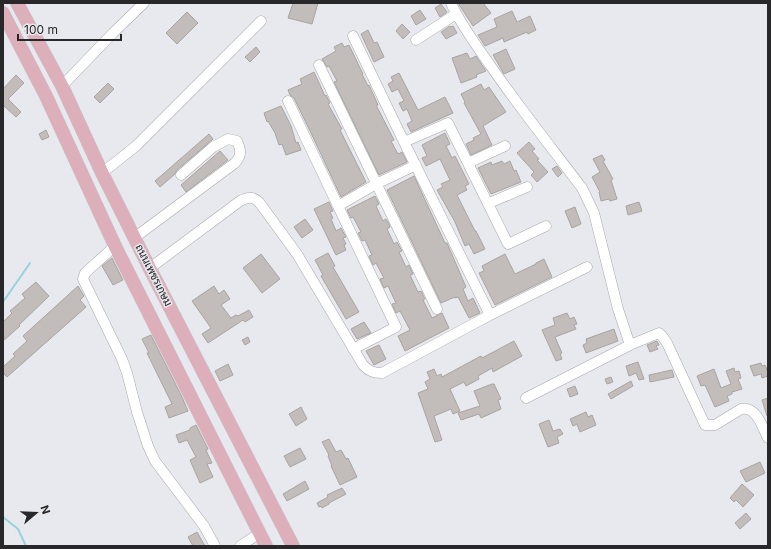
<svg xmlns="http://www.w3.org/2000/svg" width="771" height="549" font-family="Inter,Sarabun,sans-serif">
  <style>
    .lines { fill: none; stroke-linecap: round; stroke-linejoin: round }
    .stream { stroke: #97d3dc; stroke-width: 2 }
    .building { fill: #c2bdba; stroke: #a8a4a1 }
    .minor-casing { stroke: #a6a7ab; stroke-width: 11 }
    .major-casing { stroke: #c7c7c8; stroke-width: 14 }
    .minor { stroke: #fff; stroke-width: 10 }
    .major { stroke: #ddafbb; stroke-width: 13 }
    .labels { text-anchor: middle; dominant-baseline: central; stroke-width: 3; stroke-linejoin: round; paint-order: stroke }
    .street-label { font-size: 11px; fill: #28282a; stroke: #e8e9ee }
  </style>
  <rect width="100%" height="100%" fill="#e8e9ee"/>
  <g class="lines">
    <path class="stream" d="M3 302 30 263
      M3 517 18 529 26 546"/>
  </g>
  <path class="building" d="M293 3H318L312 24 288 18Z
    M458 3H483L491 13 473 26Z
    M441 4 447 12 440 17 435 8Z
    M420 10 426 19 416 25 411 16Z
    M512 11 517 22 530 16 536 30 528 34 527 32 504 42 503 38 485 46 478 35 497 27 494 19Z
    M187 12 198 23 177 44 166 33Z
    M402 24 410 32 403 39 396 31Z
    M450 26 451 27 453 26 457 33 446 39 441 32Z
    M368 30 374 43 377 42 384 57 374 62 361 34Z
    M342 43 344 47 349 45 363 74H362L368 86 369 85 378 105H376L394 140 391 141 398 154 402 152 407 162 379 175 334 82 337 81 329 66 327 67 322 59 336 51 334 47Z
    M256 47 260 52 250 62 245 57Z
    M506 49 515 69 504 74 493 55Z
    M467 53 470 59 476 56 486 71 476 75 477 77 461 83 452 58Z
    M314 72 325 96 326 95 330 103 328 104 342 129 340 130 366 182 341 197 311 133 294 98 290 95 288 90 302 84 300 79Z
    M399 73 418 110 445 97 453 113 411 132 407 124 412 121 407 109 403 111 399 103 404 101 398 89 392 92 388 84 393 81 391 77Z
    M16 75 24 83 8 99 21 112 16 117 3 105V89Z
    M108 83 114 89 100 103 94 97Z
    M481 84 484 90 489 87 506 112 483 126 492 145 471 155 466 144 474 140 473 138 481 134 464 103 465 102 461 94Z
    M281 106 291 126 296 143 298 142 301 150 286 155 282 144 279 145 275 133 268 121 267 122 264 113Z
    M46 130 49 137 42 140 39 134Z
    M445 133 450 144 446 146 452 158 455 156 469 184 465 186 467 190 457 195 475 231H476L485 249 474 254 469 244 465 246 455 222 437 190 443 187 441 184 450 180 440 159 426 166 422 158 427 156 422 145Z
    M209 134 213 139 177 170 175 174 160 187 155 181Z
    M529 142 535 149 532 151 539 159 537 160 548 172 537 182 531 175 534 172 517 153Z
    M220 151 228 160 186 192 181 185Z
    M602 155 605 160 603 161 613 179 611 180 617 199 610 201 609 199 601 201 599 192H600L592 177 600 172 593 159Z
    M502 161 504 164 510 161 514 171 516 170 521 182 491 194 478 168 491 162 492 165Z
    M557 166 562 173 558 177 552 169Z
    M414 176 445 243H447L466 287 463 289 468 301 473 298 480 313 469 318 458 297 455 298V297L441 303 387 190Z
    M375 196 379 204 376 206 383 221 386 219 389 224 390 227 387 229 394 244 397 242 402 251 399 252 406 267 409 265 413 274 410 275 418 292 421 291 425 299 423 300 432 318 442 313 449 328 405 351 398 336 410 330 400 311 396 313 392 304 396 303 388 286 384 288 380 279 384 278 376 263 373 265 369 256 372 255 365 240 362 241 358 233 361 232 353 217 351 218 347 210Z
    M329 202 333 211 330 212 333 218 331 219 336 231 341 228 346 237 343 238 346 244 344 245 346 250 336 255 314 209Z
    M639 202 642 211 628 215 626 206Z
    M575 207 581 224 572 228 565 211Z
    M305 219 313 230 302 238 294 227Z
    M328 253 335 266 333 267 359 312 346 319 321 276 323 275 315 260Z
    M261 254 280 279 262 293 243 268Z
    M505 254 515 274 536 264V263L544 259 552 277 495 305 479 273 484 271 482 266Z
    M112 258 123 280 113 285 102 266Z
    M36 282 49 296 19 325 20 326 3 341V322L12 313 10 311 25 298 22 294Z
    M78 286 84 296 80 300 86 307 7 377 3 373V367L15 356 13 354 27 341 23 336Z
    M214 286 219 294 224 290 230 299 221 305 231 318 236 315 238 316 249 310 253 317 245 322 243 320 208 343 202 334 211 328 192 301Z
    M567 313 570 319 574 317 577 324 574 325 576 329 555 337 562 353 560 354 562 359 556 361 542 330 555 325 553 318Z
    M364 322 371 333 357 339 351 329Z
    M614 329 618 341 586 353 583 345 587 343 586 339Z
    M151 335 182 397 188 411 169 418 165 407 172 404 147 353H149L142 339Z
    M248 337 250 342 245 345 242 340Z
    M514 341 522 356 493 372 492 368 478 376 479 379 466 386 464 382 450 389 460 411 453 414 451 409 434 416 442 440 435 442 418 393 428 389 425 382 430 379 427 372 434 369 437 376 441 374 442 377 481 356 482 358Z
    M657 341 659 345 656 346 658 349 650 352 647 345Z
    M379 345 386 359 374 365 366 351Z
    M638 362 644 379 639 380 636 373 629 376 626 366Z
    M761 363 762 366 765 365 768 372V376L762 378 761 374 754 376 750 366Z
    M228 364 233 375 220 381 215 371Z
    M734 368 735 372 739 371 741 378 738 379 742 389 732 392V394L727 396 729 401 715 407 705 385 701 386 697 376 714 369 721 388 731 384 726 371Z
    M672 370 674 377 650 382 649 375Z
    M611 377 613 382 607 384 605 379Z
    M631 381 633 386 611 399 608 394Z
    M492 384H494L501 399 498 400 501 409 481 418 479 414 461 420 458 413 480 406 474 391Z
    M575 386 578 394 570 397 567 389Z
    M768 398V416H767L762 400Z
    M301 407 307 419 296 426 289 414Z
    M586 412 588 417 592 415 596 425 580 432 577 424 573 426 570 419Z
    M549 420 553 431 560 429 563 434 557 437 559 443 548 447 539 424Z
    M196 425 208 449 206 450 212 463 207 464 213 477 200 483 190 460 196 457 187 440 179 443 176 435 190 430V428Z
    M329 439 336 452 341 450 346 459 348 458 357 477 340 485 331 466H332L328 456 329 455 322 442Z
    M300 448 306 459 290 467 284 456Z
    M760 462 765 473 746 482 740 471Z
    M305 481 309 489 287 501 283 494Z
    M742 484 754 495 743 507 736 500 734 502 730 498Z
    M342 488 346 494 329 503V504L322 508 321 506 319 507 317 503 328 497 327 495Z
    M746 513 751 519 740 529 735 523Z
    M197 532 205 546H193L188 537Z"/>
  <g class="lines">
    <defs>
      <path id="minor" d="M451 3C461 25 476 45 490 65 519 107 551 147 582 188L594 213 618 309 630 345 659 333 662 336 667 343 705 425H715L741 409C757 406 762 427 768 438
        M353 36 404 142 490 315
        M416 40 456 14
        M319 65 437 309
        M62 86 113 33 144 3
        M288 101 338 206
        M404 142 448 123 508 244 546 226
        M468 163 505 146
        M102 173 136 146 261 21
        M489 203 527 187
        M134 238 235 163C242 155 241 150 237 141L228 139 213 147 181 175
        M115 246 85 273 83 279 122 359 127 373 137 412 148 446 155 461 204 526 215 546
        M150 268 240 201C248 197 252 196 259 202L297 254 363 365C369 371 373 373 382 373L490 315 587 267
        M353 349 396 327 338 206 376 184 416 165
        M526 398 630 345
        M240 546 260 533"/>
      <path id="major" d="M17 3 62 86 102 173 148 265 293 546
        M3 13 46 96 115 246 266 546"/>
    </defs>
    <use href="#minor" class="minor-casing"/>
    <use href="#major" class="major-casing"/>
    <use href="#minor" class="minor"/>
    <use href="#major" class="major"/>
  </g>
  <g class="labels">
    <g class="street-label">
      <text transform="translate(154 275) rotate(63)">ถนนเพชรเกษม</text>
    </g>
  </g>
  <rect width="771" height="549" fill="none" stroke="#28282a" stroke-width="8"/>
  <g transform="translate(36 513) rotate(71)" stroke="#e8e9ee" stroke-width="3" paint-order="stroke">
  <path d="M0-3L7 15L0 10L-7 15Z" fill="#28282a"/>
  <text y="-6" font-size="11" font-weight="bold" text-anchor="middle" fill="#28282a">N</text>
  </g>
  <path d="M18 34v6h103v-6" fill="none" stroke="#28282a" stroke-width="2"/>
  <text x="24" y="34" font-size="12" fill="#28282a" stroke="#e8e9ee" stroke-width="3" paint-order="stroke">100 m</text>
</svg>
